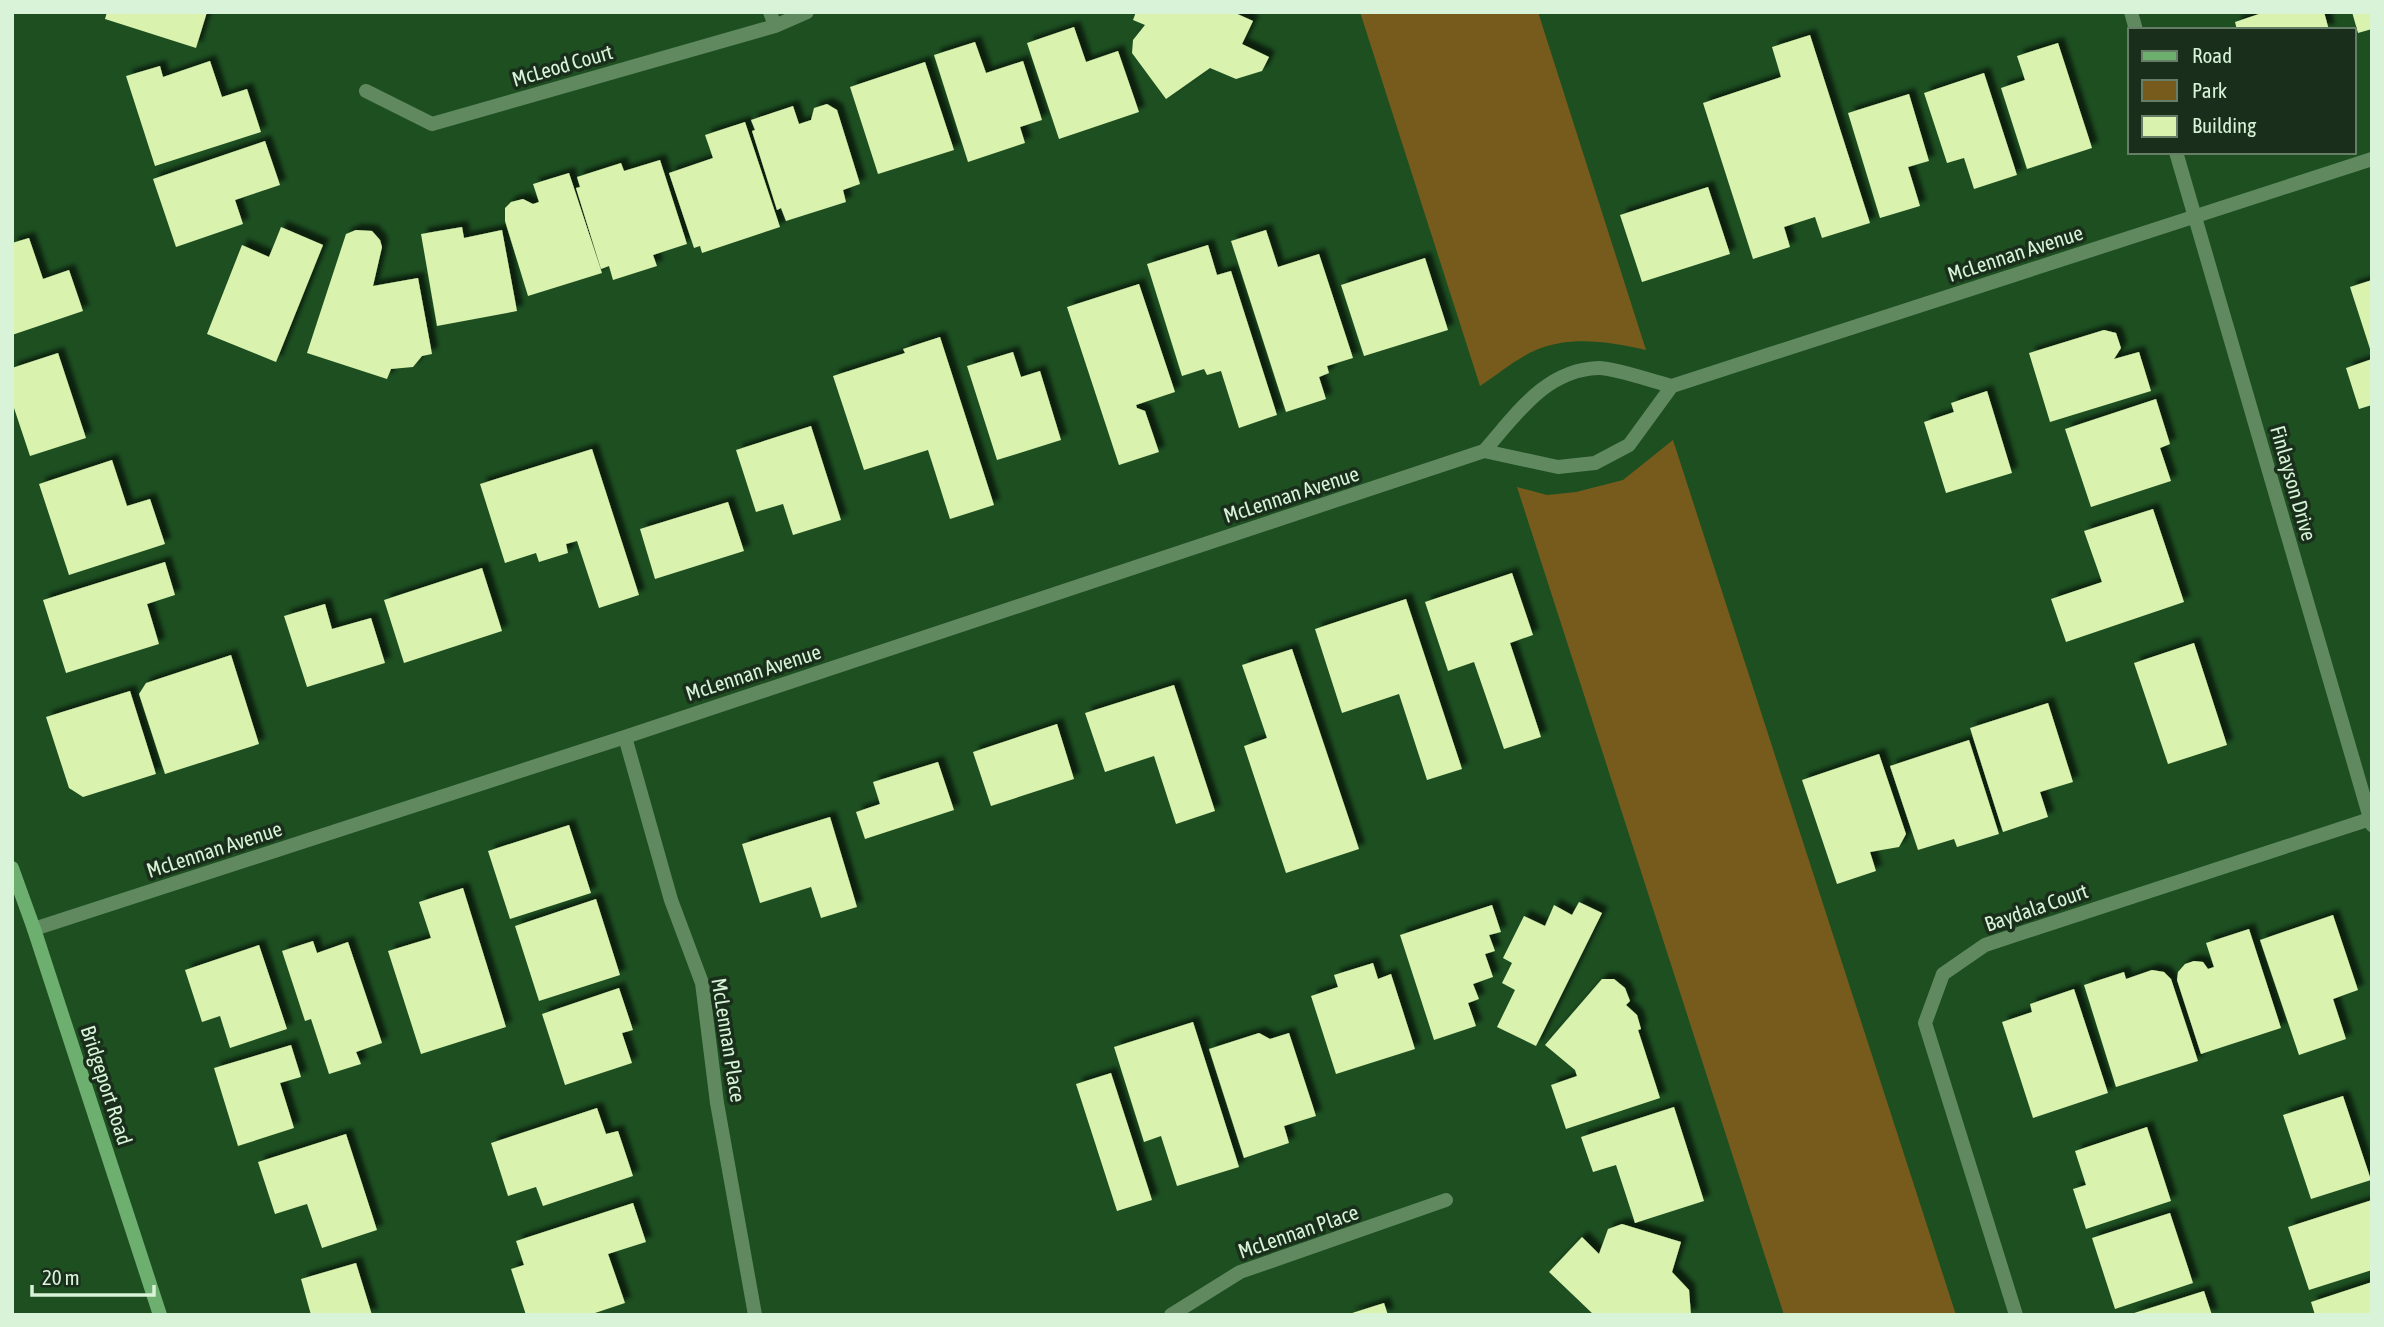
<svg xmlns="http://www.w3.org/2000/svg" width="2384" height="1327" font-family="'Asap Condensed',sans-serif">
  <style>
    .green { fill: #765b1d }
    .building { fill: #d9f2ae; filter: url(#shadow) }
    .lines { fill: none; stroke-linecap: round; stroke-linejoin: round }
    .street { stroke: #608960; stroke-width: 14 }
    .secondary { stroke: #6daf6e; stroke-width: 14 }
    .labels { text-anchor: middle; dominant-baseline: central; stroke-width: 7; stroke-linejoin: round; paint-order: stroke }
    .street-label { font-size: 21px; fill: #d8f3d7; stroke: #1a2f1b }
  </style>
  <defs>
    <filter id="shadow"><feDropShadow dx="6" dy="-6" stdDeviation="2" flood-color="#0009"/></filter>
  </defs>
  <rect width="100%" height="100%" fill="#1d4f21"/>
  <path class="green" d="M1360 12H1538L1646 350C1611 342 1571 335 1536 350 1517 358 1498 374 1480 386Z
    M1673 440 1956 1315H1784L1517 487 1547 495 1576 492 1623 480Z"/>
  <path class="building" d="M107 12H207L196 48 105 19Z
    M1136 12H1233L1253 21 1242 44 1269 57 1262 71 1236 79 1210 68 1166 99 1132 53 1133 40 1145 25 1133 20Z
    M2265 12H2324L2329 30H2237L2235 22Z
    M2352 12H2372V29L2358 33Z
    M1074 27 1086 62 1118 51 1139 112 1059 139 1027 43Z
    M1810 35 1870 223 1822 238 1815 217 1784 227 1790 247 1753 259 1703 103 1781 77 1772 47Z
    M975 42 986 73 1023 61 1042 120 1020 127 1025 143 968 162 934 55Z
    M2058 43 2092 148 2027 169 2001 88 2025 80 2017 56Z
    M210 61 222 97 247 89 261 132 155 166 126 76 160 66 163 77Z
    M925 62 954 150 878 174 850 87Z
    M1984 73 2017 175 1974 189 1964 158 1947 163 1924 93Z
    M1909 94 1929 161 1908 167 1920 206 1880 218 1848 113Z
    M827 104 837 110 860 184 843 190 846 202 786 221 781 208 777 210 752 131 755 130 751 120 793 106 799 124 811 120 814 108Z
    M745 122 780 227 702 253 700 246 694 248 669 173 713 158 705 135Z
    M265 141 280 185 235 200 243 224 176 247 153 179Z
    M660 160 687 244 653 255 657 266 613 280 609 266 601 269 576 188 580 187 577 177 621 163 624 171Z
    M569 173 602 273 528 296 505 221V208L511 202 523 199 533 204 539 202 533 184Z
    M1708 187 1730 254 1642 282 1620 215Z
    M281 227 323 245 276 362 207 334 242 245 269 257Z
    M462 227 464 238 502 230 517 311 437 326 421 234Z
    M356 230 372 231 380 240 382 247 373 286 418 278 432 354 422 356 413 367 391 369 387 379 307 353 346 234Z
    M1266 230 1278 267 1319 254 1353 358 1327 366 1329 373 1319 377 1326 399 1286 412 1231 241Z
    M29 238 43 279 69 270 83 311 12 335V243Z
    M1208 245 1217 275 1231 271 1277 415 1239 428 1221 371 1207 375 1204 369 1182 376 1147 264Z
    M1425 258 1448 330 1364 356 1341 285Z
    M2372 280V351L2371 352 2350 287Z
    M1139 284 1175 392 1136 405 1137 408 1145 411 1159 452 1119 465 1067 307Z
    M2104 330 2116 333 2121 348 2114 359 2139 352 2151 391 2050 422 2029 353Z
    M940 337 994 505 950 519 928 450 864 470 833 376 905 353 903 349Z
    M1013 352 1021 377 1040 371 1061 440 997 460 967 366Z
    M58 353 86 438 30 456 12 402V368Z
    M2372 359V405L2359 409 2346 368Z
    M1987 391 2012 473 1946 493 1924 422 1954 412 1951 403Z
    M2156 399 2170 444 2160 448 2171 481 2091 507 2065 429Z
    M811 426 841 520 793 535 783 504 756 512 736 450Z
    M592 449 639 595 599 608 577 541 566 544 568 553 539 562 536 553 505 563 480 484Z
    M112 460 127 506 150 499 165 544 69 575 39 484Z
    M728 502 744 551 655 579 640 529Z
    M2153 509 2184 602 2066 642 2051 599 2102 582 2084 531Z
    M165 562 175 595 147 604 159 644 66 673 43 600Z
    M482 568 502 631 404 663 384 600Z
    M1512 573 1533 635 1510 643 1541 737 1504 749 1474 662 1448 671 1425 602Z
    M1406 599 1462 769 1427 780 1399 694 1342 713 1315 629Z
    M325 604 332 629 371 618 385 663 307 687 284 616Z
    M2194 643 2227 745 2168 764 2134 663Z
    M1292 649 1359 849 1286 873 1244 746 1267 738 1242 665Z
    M231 655 259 744 165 774 139 694 146 683Z
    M1174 685 1215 811 1176 824 1154 756 1105 772 1085 713Z
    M130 691 156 774 83 797 69 788 46 717Z
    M2048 703 2073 782 2040 792 2048 817 2003 832 1970 728Z
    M1057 724 1074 779 991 806 973 752Z
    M1969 740 1999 834 1957 847 1954 839 1918 850 1890 766Z
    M1879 754 1906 834 1899 847 1870 852 1876 871 1837 884 1802 780Z
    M938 762 954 810 865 839 856 812 880 804 873 782Z
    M830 817 857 907 821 918 811 887 760 903 742 844Z
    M569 825 591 893 510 919 488 851Z
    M463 888 506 1027 421 1054 388 951 431 938 419 902Z
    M596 899 620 975 539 1001 515 926Z
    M1579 902 1602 913 1536 1046 1497 1027 1515 990 1502 983 1512 963 1503 958 1524 916 1545 926 1554 905 1572 915Z
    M1492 905 1501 932 1489 935 1495 951 1485 954 1493 977 1473 984 1479 999 1468 1003 1476 1026 1434 1040 1400 935Z
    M2333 915 2358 990 2333 999 2346 1039 2299 1055 2260 940Z
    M2249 929 2281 1028 2201 1054 2177 980 2178 972 2185 964 2194 961 2203 962 2208 969 2214 967 2206 943Z
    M313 941 317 953 348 942 382 1043 356 1052 361 1064 329 1074 311 1019 305 1021 282 951Z
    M259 945 287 1029 230 1048 220 1016 202 1022 185 970Z
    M1373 963 1378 979 1391 974 1415 1049 1336 1074 1311 996 1338 987 1334 975Z
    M2152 970 2164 972 2171 979 2198 1061 2116 1087 2084 985 2124 972 2126 979Z
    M1602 979H1614L1625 988 1630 1001 1626 1005 1637 1015 1641 1029 1638 1030 1660 1098 1566 1129 1551 1085 1577 1076 1575 1070 1545 1045Z
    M619 988 633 1030 622 1033 632 1063 565 1085 542 1014Z
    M2074 989 2108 1093 2033 1118 2002 1022 2032 1012 2030 1004Z
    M1193 1022 1239 1167 1177 1186 1161 1136 1144 1142 1114 1047Z
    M1259 1033 1270 1039 1289 1033 1316 1116 1284 1126 1289 1143 1244 1158 1209 1049Z
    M291 1045 301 1077 280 1083 294 1128 238 1146 214 1068Z
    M1111 1073 1152 1200 1117 1211 1076 1084Z
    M2343 1096 2371 1180 2311 1199 2283 1115Z
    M1674 1107 1704 1201 1635 1223 1616 1165 1593 1172 1581 1137Z
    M597 1108 606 1134 618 1131 633 1176 543 1206 536 1187 508 1196 491 1143Z
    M2147 1127 2171 1201 2086 1229 2073 1189 2086 1185 2075 1151Z
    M346 1134 377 1230 322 1248 307 1204 275 1214 258 1162Z
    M2372 1200V1270L2309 1290 2288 1227Z
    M633 1203 646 1242 608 1254 625 1303 589 1315H526L511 1269 524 1265 516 1241Z
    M2170 1213 2193 1283 2115 1309 2092 1238Z
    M1622 1224 1681 1242 1672 1272 1689 1290 1691 1315H1594L1549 1272 1582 1237 1599 1254 1608 1229Z
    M356 1263 372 1315H311L301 1279Z
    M2372 1282V1315H2315L2311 1302Z
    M2204 1291 2212 1315H2131V1314Z
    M1384 1303 1388 1315H1349V1314Z"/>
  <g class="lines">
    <path class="street" d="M770 12 775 26
      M2131 12 2136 30
      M366 91 432 124 775 26 807 12
      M2176 152 2372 825
      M1484 451 1558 467 1595 463 1629 445 1672 386
      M625 737 671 900 702 983 717 1103 755 1315
      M34 929 625 737 1478 453 1484 451C1516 415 1545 370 1598 368 1612 367 1655 382 1672 386L2372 159
      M1171 1315 1240 1272 1446 1200
      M2016 1315 1925 1023 1943 974 1985 945 2370 819"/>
    <path class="secondary" d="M12 868 34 929 160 1315"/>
  </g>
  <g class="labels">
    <g class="street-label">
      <text transform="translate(562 65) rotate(-16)">McLeod Court</text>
      <text transform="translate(2015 253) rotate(-18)">McLennan Avenue</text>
      <text transform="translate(2294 483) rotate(74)">Finlayson Drive</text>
      <text transform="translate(1291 494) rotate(-18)">McLennan Avenue</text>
      <text transform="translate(753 672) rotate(-18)">McLennan Avenue</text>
      <text transform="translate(214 849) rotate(-18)">McLennan Avenue</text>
      <text transform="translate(2036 907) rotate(-19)">Baydala Court</text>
      <text transform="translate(729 1040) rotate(81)">McLennan Place</text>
      <text transform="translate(107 1085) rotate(72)">Bridgeport Road</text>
      <text transform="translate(1298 1231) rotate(-19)">McLennan Place</text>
    </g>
  </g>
  <rect width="2384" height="1327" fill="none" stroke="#d8f3d7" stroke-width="28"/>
  <rect x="2128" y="28" width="228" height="126" fill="#1a2f1b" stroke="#667d66" stroke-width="2"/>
  <rect x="2142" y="51" width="35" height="10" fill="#6daf6e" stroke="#667d66" stroke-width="2"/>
  <text x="2192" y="63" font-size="21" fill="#d8f3d7">Road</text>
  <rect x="2142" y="80" width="35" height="21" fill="#765b1d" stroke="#667d66" stroke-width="2"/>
  <text x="2192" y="98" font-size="21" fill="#d8f3d7">Park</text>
  <rect x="2142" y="116" width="35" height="21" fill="#d9f2ae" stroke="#667d66" stroke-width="2"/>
  <text x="2192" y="133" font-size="21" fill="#d8f3d7">Building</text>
  <path d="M32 1285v10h122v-10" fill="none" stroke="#d8f3d7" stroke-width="3.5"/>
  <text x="42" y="1285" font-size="21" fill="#d8f3d7" stroke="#1a2f1b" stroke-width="5" paint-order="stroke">20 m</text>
</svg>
